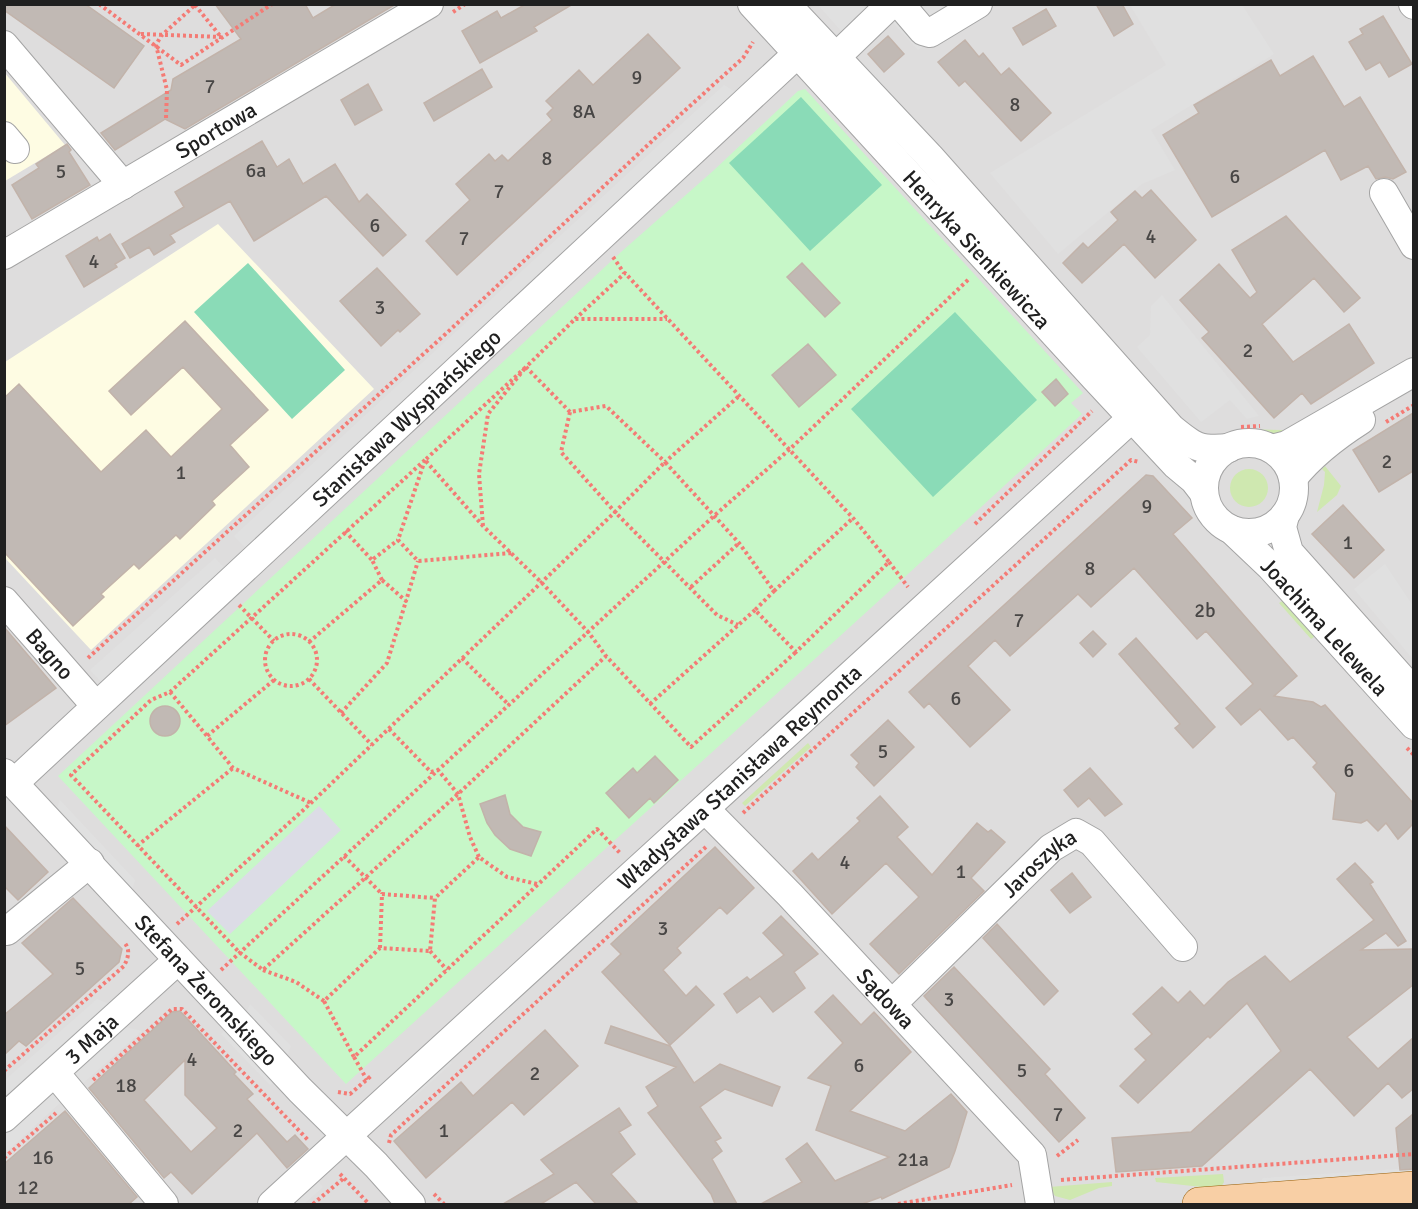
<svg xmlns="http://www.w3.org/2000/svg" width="1418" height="1209" font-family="Signika,sans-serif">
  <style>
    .residential { fill: #dedddd }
    .education { fill: #fefce3 }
    .grass { fill: #cfe8b0 }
    .park { fill: #c7f7c8 }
    .pitch { fill: #8adbb7 }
    .parking { fill: #e0e0e0 }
    .plaza { fill: #dcdce6 }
    .building { fill: #c1b9b4; stroke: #c2b3aa; stroke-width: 1.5; fill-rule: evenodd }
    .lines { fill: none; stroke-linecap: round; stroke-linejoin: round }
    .minor-casing { stroke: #a4a4a4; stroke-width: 30 }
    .major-casing { stroke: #965e07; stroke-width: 34 }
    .path { stroke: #f47b75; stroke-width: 4; stroke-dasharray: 3 3; stroke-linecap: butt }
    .minor { stroke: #fff; stroke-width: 28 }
    .major { stroke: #f8cfa5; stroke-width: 33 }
    .labels { text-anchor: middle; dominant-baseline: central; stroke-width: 6; stroke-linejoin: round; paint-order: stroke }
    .number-label { font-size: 20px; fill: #484645 }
    .street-label { font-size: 22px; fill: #202020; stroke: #fff }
  </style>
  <rect width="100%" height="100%" fill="#f0ede7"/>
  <path class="residential" d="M5 5H1413V1204H5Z"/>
  <path class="education" d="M4 72 65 145 5 181H4Z
    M218 224 374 389 91 650 5 558V362Z"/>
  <path class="grass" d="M1245 429 1282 430 1285 433C1271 436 1260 434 1245 433Z
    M1325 466 1341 486 1337 495 1317 512 1324 485 1325 472 1322 469Z
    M1230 488a19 19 0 1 1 38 0a19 19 0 1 1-38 0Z
    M1286 599 1314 630V637L1311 639 1279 603Z
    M808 743 811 747 745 806 742 803Z
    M1223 1174 1224 1182 1220 1189 1156 1182 1155 1178Z
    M1112 1182V1186L1099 1188 1070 1200 1055 1196 1049 1187Z"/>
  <path class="park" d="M805 89 1083 393 1071 403 1082 414C838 640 591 861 346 1084L58 776 621 252 713 171 798 91Z"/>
  <path class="pitch" d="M801 97 882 185 810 251 729 163Z
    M248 263 345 370 292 419 194 312Z
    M955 312 1037 400 933 497 851 409Z"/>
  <path class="parking" d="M818 5H990L918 50 884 13 850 41Z
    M1130 5H1242L1274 54 1151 130 1175 170 1142 184 1058 254 990 173 1166 65Z
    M724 85 740 95 248 550 234 536Z
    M1162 295 1259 416 1247 419 1230 400 1201 422 1137 347 1150 335 1151 306Z
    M215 558 228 572 103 684 90 670Z
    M1385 564 1413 606 1414 656 1412 658 1354 589Z
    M60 800 135 880 132 891 56 811Z
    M97 999 113 1006 5 1103 4 1081Z
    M250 1004 291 1046 287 1056 246 1013Z
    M121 1026 142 1031 82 1084 75 1073Z
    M228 1028 276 1079 270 1085 221 1034Z
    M446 1056 452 1063 409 1102 399 1099Z
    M53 1086 70 1094 5 1153 4 1129Z
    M1413 1168V1176L1260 1188 1259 1183 1263 1178Z
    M311 1174 323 1187 304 1204H279Z"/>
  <path class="plaza" d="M319 806 341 830 230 934 207 911Z"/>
  <path class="building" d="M4 4H85L144 46 114 88 4 10Z
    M215 4H305L313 18 336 4H396L185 129 165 119 115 150 101 133 171 90 173 79 241 39Z
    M526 4H573L534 27 537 31 480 63 462 31 497 11 501 18Z
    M1096 4H1122L1133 24 1114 36Z
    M1046 9 1056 26 1023 45 1013 28Z
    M1383 16 1412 64 1389 77 1380 62 1366 70 1349 42 1363 34 1360 29Z
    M648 34 680 68 457 275 426 241 470 200 456 184 489 154 495 161 502 155 508 161 552 120 547 114 553 108 546 101 579 70 593 85Z
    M888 36 904 54 884 72 868 54Z
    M965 40 979 57 983 53 1001 75 1009 68 1051 113 1021 141 965 81 959 86 938 62Z
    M1313 56 1344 107 1360 97 1406 172 1393 179 1385 177 1376 179 1368 166 1341 180 1325 150 1212 217 1163 135 1199 113 1194 105 1271 60 1280 76Z
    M482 69 492 87 434 121 424 103Z
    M368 84 382 110 355 125 341 100Z
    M262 141 277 167 289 159 303 184 335 164 359 202 367 194 406 235 383 256 326 196 254 241 230 201 170 235 175 242 154 255 149 247 130 258 122 244 184 207 175 192Z
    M67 144 71 150 69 152 90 185 32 219 12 185 39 168 36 164Z
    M1151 190 1196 240 1155 278 1124 244 1082 283 1063 263 1083 243 1088 248 1118 220 1111 212 1135 191 1142 198Z
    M1286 216 1360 298 1344 312 1314 278 1262 324 1293 362 1349 324 1374 363 1311 404 1302 393 1274 418 1202 338 1209 332 1180 300 1219 264 1250 298 1257 292 1232 250Z
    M110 234 125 258 115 264 117 267 84 287 66 256 97 237 99 241Z
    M802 263 840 303 825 317 787 277Z
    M377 268 420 314 400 332 398 330 381 346 340 301Z
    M185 321 268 410 230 445 249 467 212 501 215 505 180 539 176 535 139 569 134 564 101 594 104 597 73 626 4 552V398L19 384 101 472 146 430 171 457 222 409 183 367 131 415 109 391Z
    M808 344 836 375 799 407 772 375Z
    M1056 379 1068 394 1055 406 1042 392Z
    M1413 413V471L1379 492 1353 450Z
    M1146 475 1153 476 1192 518 1173 534 1297 676 1274 696 1313 702 1321 707 1325 705 1413 803V824L1398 839 1386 823 1378 831 1367 820 1361 823 1333 819 1336 793 1313 767 1317 763 1293 737 1288 740 1260 709 1241 725 1226 708 1253 684 1206 631 1197 639 1134 568 1091 607 1078 594 1010 656 995 640 968 666 1010 710 970 747 929 703 924 708 909 692Z
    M1343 505 1384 550 1354 578 1312 534Z
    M4 627 56 688 4 726Z
    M1093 631 1106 644 1093 657 1080 643Z
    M1136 638 1215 727 1193 748 1175 728 1180 724 1119 654Z
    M150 721a15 15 0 1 1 30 0a15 15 0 1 1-30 0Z
    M888 720 914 747 874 786 856 767 859 763 851 755Z
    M655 756 678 780 654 803 650 798 629 818 606 793 633 768 637 773Z
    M1090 768 1122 804 1105 816 1089 798 1078 807 1064 790Z
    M505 795 510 814 523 827 541 832 531 856 510 849 495 835 487 823 480 804Z
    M880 796 908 827 897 837 932 875 977 823 988 832 991 830 1005 842 971 878 984 891 899 974 870 944 919 897 886 863 832 914 793 871 812 853 818 860 860 821 857 818Z
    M4 825 48 872 18 900 4 886Z
    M715 847 754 888 727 914 720 907 677 948 681 953 663 970 686 996 696 986 714 1005 670 1045 602 972 621 954 611 944Z
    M1355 863 1373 882 1370 884 1406 941 1398 946 1386 933 1361 950 1413 949V985L1347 1037 1378 1069 1413 1038V1089L1402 1098 1388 1083 1354 1116 1310 1069 1202 1166 1116 1172 1112 1138 1191 1132 1281 1051 1247 1003 1210 1038 1208 1036 1138 1103 1120 1086 1146 1060 1135 1049 1152 1034 1133 1014 1162 987 1178 1003 1190 991 1204 1006 1228 982 1265 956 1290 982 1374 920 1337 879Z
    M1072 873 1091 897 1070 913 1051 890Z
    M73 898 122 949 119 962 26 1046 19 1041 4 1055V1015L53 974 22 943Z
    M781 916 818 954 794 972 805 988 773 1012 760 996 737 1013 724 994 747 977 750 980 784 955 763 933Z
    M997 924 1058 991 1044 1005 983 938Z
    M954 967 1050 1069 1045 1074 1085 1118 1059 1142 924 996Z
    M833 995 861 1025 874 1012 911 1052 850 1111 905 1131 951 1094 967 1112 955 1151 949 1167 882 1199 881 1197 862 1204H761L802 1182 786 1159 807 1143 835 1181 889 1157 816 1130 831 1086 808 1078 843 1043 815 1012Z
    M180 1011 236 1072 234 1074 253 1094 247 1099 287 1142 295 1135 308 1149 287 1168 257 1133 192 1194 171 1172 164 1178 89 1088 172 1012ZM185 1060V1095L217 1128 191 1152 144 1100Z
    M611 1026 670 1046 694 1083 720 1064 780 1087 772 1106 725 1089 700 1107 721 1138 715 1141 722 1151 712 1159 737 1204H715L711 1194 648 1113 658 1106 646 1087 676 1067 605 1043Z
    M545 1030 578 1066 524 1115 512 1102 426 1178 394 1141 461 1082 473 1096Z
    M619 1108 631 1125 619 1132 635 1154 611 1174 638 1204H596L576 1182 541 1204H503L554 1174 541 1160Z
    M65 1111 137 1197 129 1204H4V1164Z
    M1413 1114V1169L1400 1170 1396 1128Z"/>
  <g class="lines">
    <defs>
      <g id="minor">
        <path id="s1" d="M752 4 1095 378 1176 465 1194 480 1204 493"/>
        <path d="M786 4 930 157 1171 428C1194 447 1199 451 1229 448"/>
        <path d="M900 4 923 31 930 33 978 4"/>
        <path d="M1413 4 1414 5"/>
        <path d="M4 45 123 185"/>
        <path d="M836 57 891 4"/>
        <path d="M4 136 15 149"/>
        <path d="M1384 193 1414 245"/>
        <path id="s2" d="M4 255 429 4"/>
        <circle cx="1249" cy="488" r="45"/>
        <path d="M1272 449 1287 445 1414 372"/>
        <path d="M1293 478C1312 454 1336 436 1361 420"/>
        <path d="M1285 515 1282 527 1289 552 1414 692"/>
        <path id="s3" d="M1232 530 1270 566 1414 725"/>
        <path id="s4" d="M4 601 96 706"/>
        <path id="s5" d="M4 773 300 1090 376 1165 411 1204"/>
        <path id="s6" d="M14 783 797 54"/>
        <path id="s7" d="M705 809 790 895 1032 1155 1040 1204"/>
        <path d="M4 928 7 931 90 863"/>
        <path id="s8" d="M892 1004 1051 848 1076 833 1092 842 1183 947"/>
        <path d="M55 1073 164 1204"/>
        <path id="s9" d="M4 1118 178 960"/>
        <path id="s10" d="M272 1204 1132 418"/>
      </g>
      <path id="major" d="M1199 1204 1414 1188"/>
    </defs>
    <use href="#minor" class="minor-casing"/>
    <use href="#major" class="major-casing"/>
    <path class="path" d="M99 4 181 65 272 4
      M195 5 221 37
      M453 12 465 4
      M141 34 221 37
      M166 118 167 90 156 45 161 36 195 5
      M613 257 624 273
      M575 319 625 273 853 518 889 562 796 652 755 610 774 591 739 543 665 462 615 512 717 615 738 625
      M570 412 526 367 575 319H667
      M1386 422 1414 405
      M1241 427 1260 426
      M425 460 170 692 151 700 71 775 239 952 263 970 458 794 606 656
      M425 460 398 540 418 561 512 553
      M975 524 1092 411
      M483 526 479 474 488 414 526 367 425 460 483 526 542 583 589 633 606 656 691 747 796 652
      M345 531 372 560
      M889 562 908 587
      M382 580 372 560 398 540
      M691 587 739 543
      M774 591 853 518
      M239 605 274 641
      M265 660a26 26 0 1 1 52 0a26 26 0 1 1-52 0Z
      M309 642 382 580 406 601 418 561
      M88 658 451 329 681 114 743 58 753 42
      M462 658 509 705
      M309 679 372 745
      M274 680 207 736 233 768 311 803
      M170 692 207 736
      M650 704 755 610
      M341 713 387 663 406 601
      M389 729 431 772 438 770 458 794 470 837 479 857
      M1407 748 1414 755
      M743 813 1131 460 1139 462
      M137 846 233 768
      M344 856 382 894
      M537 884 507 877 479 857 435 898 430 951 380 948 324 1001 354 1057 597 829 620 853
      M177 924 311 803 615 512 561 452 570 412 606 406 665 462 738 397
      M380 948 382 894 435 898
      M430 951 447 970
      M221 970 715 515 790 449 970 278
      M263 970 296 982 324 1001
      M354 1057 367 1080
      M4 1071 124 966C128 958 131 950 124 942
      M93 1080 172 1009H182L308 1140
      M338 1092 350 1094 371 1076
      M389 1143 391 1135 707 846
      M1057 1156 1078 1140
      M4 1158 56 1113
      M340 1174 369 1204
      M1061 1180 1414 1154
      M434 1194 444 1204
      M313 1204 344 1178
      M898 1204 1012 1185"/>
    <use href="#minor" class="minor"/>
    <use href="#major" class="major"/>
  </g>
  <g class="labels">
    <g class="number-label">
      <text x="637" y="77">9</text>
      <text x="210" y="86">7</text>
      <text x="1015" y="104">8</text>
      <text x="584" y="111">8A</text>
      <text x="547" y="158">8</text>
      <text x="256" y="170">6a</text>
      <text x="61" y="171">5</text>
      <text x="1235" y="176">6</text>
      <text x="499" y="191">7</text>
      <text x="375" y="225">6</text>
      <text x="1151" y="236">4</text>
      <text x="464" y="238">7</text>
      <text x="94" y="261">4</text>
      <text x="380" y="307">3</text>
      <text x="1248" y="350">2</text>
      <text x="1387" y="461">2</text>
      <text x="181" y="472">1</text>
      <text x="1147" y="506">9</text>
      <text x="1348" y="542">1</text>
      <text x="1090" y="568">8</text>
      <text x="1205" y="610">2b</text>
      <text x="1019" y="620">7</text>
      <text x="956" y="698">6</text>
      <text x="883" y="751">5</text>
      <text x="1349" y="770">6</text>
      <text x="845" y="862">4</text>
      <text x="961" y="871">1</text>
      <text x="663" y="928">3</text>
      <text x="80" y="968">5</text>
      <text x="949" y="999">3</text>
      <text x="192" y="1059">4</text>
      <text x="859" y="1065">6</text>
      <text x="1022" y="1070">5</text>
      <text x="535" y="1073">2</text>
      <text x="126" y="1085">18</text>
      <text x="1058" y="1114">7</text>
      <text x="238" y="1130">2</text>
      <text x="444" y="1130">1</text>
      <text x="43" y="1157">16</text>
      <text x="913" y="1159">21a</text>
      <text x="28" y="1187">12</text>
    </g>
    <g class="street-label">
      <text stroke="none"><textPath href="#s2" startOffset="246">Sportowa</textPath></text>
      <text stroke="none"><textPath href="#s1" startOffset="333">Henryka Sienkiewicza</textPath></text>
      <text stroke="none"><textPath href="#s6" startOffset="536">Stanisława Wyspiańskiego</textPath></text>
      <text stroke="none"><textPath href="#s3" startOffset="134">Joachima Lelewela</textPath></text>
      <text stroke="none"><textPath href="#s4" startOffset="70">Bagno</textPath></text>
      <text stroke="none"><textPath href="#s10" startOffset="633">Władysława Stanisława Reymonta</textPath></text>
      <text stroke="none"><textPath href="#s8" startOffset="204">Jaroszyka</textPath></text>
      <text stroke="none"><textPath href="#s5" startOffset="297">Stefana Żeromskiego</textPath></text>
      <text stroke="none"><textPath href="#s7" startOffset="262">Sądowa</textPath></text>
      <text stroke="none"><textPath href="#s9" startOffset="118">3 Maja</textPath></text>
    </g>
  </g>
  <rect width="1418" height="1209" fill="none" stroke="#202020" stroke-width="12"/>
</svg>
